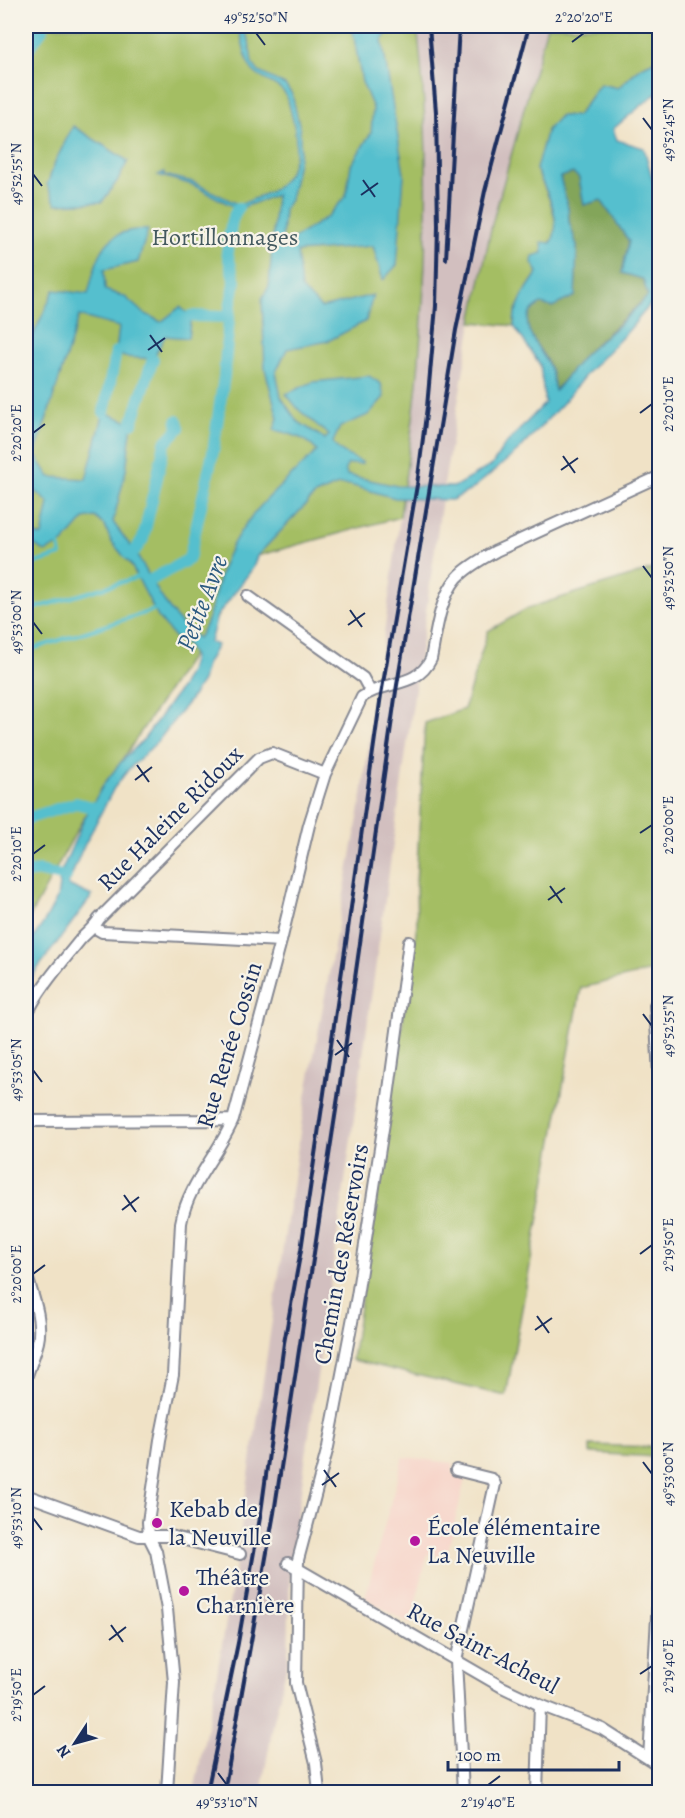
<svg xmlns="http://www.w3.org/2000/svg" width="685" height="1818" font-family="Alegreya,serif">
  <style>
    .built { fill: #f7d1c6 }
    .industrial { fill: #d2bfbf }
    .green { fill: #a4be64; stroke: #607661; stroke-width: 1.5 }
    .forest { fill: #83a55a; stroke: #4f6a5c; stroke-width: 1.5 }
    .water { fill: #54bfce; stroke: #387796; stroke-width: 1.5; fill-rule: evenodd }
    .lines { fill: none; stroke-linecap: round; stroke-linejoin: round }
    .stream { stroke: #54bfce; stroke-width: 4 }
    .canal { stroke: #54bfce; stroke-width: 12 }
    .river { stroke: #54bfce; stroke-width: 21 }
    .minor-casing { stroke: #868892; stroke-width: 14 }
    .minor { stroke: #fff; stroke-width: 10 }
    .rail { stroke: #1b2f5e; stroke-width: 4 }
    .ticks { fill: none; stroke: #1b2f5e; stroke-width: 2 }
    .poi-dot { fill: #b5179e; stroke: #f7f3e8; stroke-width: 2 }
    .labels { text-anchor: middle; dominant-baseline: central; stroke-width: 4.5; stroke-linejoin: round; paint-order: stroke }
    .park-label { font-size: 24px; fill: #445a60; stroke: #f7f3e8 }
    .street-label { font-size: 24px; fill: #1b2f5e; stroke: #f7f3e8 }
    .poi-label { font-size: 24px; fill: #1b2f5e; stroke: #f7f3e8; text-anchor: start }
    .water-label { font-size: 26px; font-style: italic; fill: #2c5a80; stroke: #f7f3e8 }
    .neatline { fill: none; stroke: #1b2f5e; stroke-width: 2 }
    .ticks-label { font-size: 15px; text-anchor: middle; fill: #1b2f5e }
  </style>
  <rect width="100%" height="100%" fill="#f7f3e8"/>
  <filter id="ink" filterUnits="userSpaceOnUse"><feTurbulence type="fractalNoise" baseFrequency=".0167" numOctaves="2"/><feDisplacementMap in="SourceGraphic" scale="12" xChannelSelector="R" yChannelSelector="G"/><feConvolveMatrix kernelMatrix="1 2 1 2 8 2 1 2 1" color-interpolation-filters="sRGB"/></filter>
  <filter id="wash" filterUnits="userSpaceOnUse"><feTurbulence type="fractalNoise" baseFrequency=".008" numOctaves="4" result="noise"/><feDisplacementMap in="SourceGraphic" scale="24" xChannelSelector="R" yChannelSelector="G"/><feGaussianBlur stdDeviation="1.35" result="paint"/><feColorMatrix in="noise" values="0 0 0 0 0 0 0 0 0 0 0 0 0 0 0 0 0 1.4 0 .05"/><feComposite in="paint" operator="in"/></filter>
  <g filter="url(#wash)">
    <rect width="100%" height="100%" fill="#f0e2c6"/>
    <path class="built" d="M403 1457 453 1463V1476L465 1479 447 1555 446 1557 428 1553 410 1624 365 1598Z"/>
    <path class="industrial" d="M417 26H547L492 224 472 322 445 478 290 1568 288 1660 273 1725 261 1792H194L215 1686 235 1569 302 1119 361 802 400 517 418 372 426 228 424 84Z"/>
    <path class="green" d="M26 26H417C431 140 428 257 418 372 414 420 406 469 400 517L257 556 82 821 26 924Z
      M547 26H659V59L641 67 618 88 600 84 577 116H560L536 169C546 190 555 209 557 233L543 253 538 272 524 293 515 313 514 326 472 322 492 224Z
      M659 567V969L581 988 506 1396 352 1360 417 925 416 884 425 723 464 709 488 631 528 608Z
      M590 1445 655 1447 654 1457 590 1453Z"/>
    <path class="forest" d="M573 173 579 177 584 205 601 200 629 241 622 273 643 279 648 296 585 354 554 392C554 383 553 373 549 365 542 349 514 324 535 307 545 300 564 299 575 296L577 246 569 222 568 208 560 177Z"/>
    <path class="water" d="M237 26H241L249 41 252 63 259 72 285 85 292 94 300 129V152L290 200 284 209 282 240 290 241 327 217 346 196 351 165 371 133 373 108 362 82 352 26H392L382 40 404 174 397 265 383 280 373 246 297 252 301 288 321 308 373 295 366 321 328 341 287 349 276 372 281 397 297 421 325 439 329 435 299 410 286 394 313 382 369 376 381 384 384 397 368 415 340 427 333 442C337 452 352 457 362 462V464H348L345 469 347 475 397 486 454 487 492 465 504 446 545 403 540 365 514 326 515 313 524 293 538 272 532 263 533 256 543 253 542 242 551 243C564 220 546 191 536 169L547 130 560 116H577L600 84 618 88 641 67 659 59V91L613 129 617 140 644 148 659 203V294L629 330 587 373 563 403 518 451 471 490 452 500 395 498 350 485H338L315 495 257 556 253 568 217 616 210 642 217 645 206 665 202 681 189 701 158 741 128 770 114 788 81 852 68 885 92 896 26 984V949L46 919 57 898 61 872 85 817 104 784 121 762 144 739 181 687 189 671 193 657 187 644 174 637 158 617 131 565 111 541 105 526 95 517 84 519 63 543 45 552 26 539V528L36 535 42 536 49 503 26 483V351L54 290 88 294C97 258 103 226 148 230L138 262 104 270 105 290 125 297 142 312 161 322 180 307 191 316 188 338 165 336 153 359 124 357 116 352 119 327 79 316 35 455 50 477 86 479 104 412 132 423 126 470 113 522C122 535 132 547 140 560 157 589 170 618 198 638 214 615 215 582 227 556 246 512 284 484 317 451 305 437 292 434 274 430L278 418 265 369 262 299 269 286 276 195 241 208 234 207 193 185 158 175 164 172V175L193 182 239 205C250 200 263 196 273 190 297 173 299 146 293 120 290 111 289 95 282 90 271 80 256 79 249 65 243 53 244 38 237 26ZM573 173 579 178 584 205 601 200 629 241 622 273 643 279 648 296 619 325 585 354 555 391C553 382 553 372 548 364 539 346 511 319 541 304L552 307 575 296 577 246 569 222 568 208 560 177Z
      M73 126 128 161 118 180 102 202 56 204 47 185 55 162Z"/>
    <g class="lines">
      <path class="stream" d="M26 566 61 555 58 541
        M26 611 142 576
        M26 651 157 609"/>
      <path class="canal" d="M191 316 229 317
        M104 412 116 352
        M132 423 153 359
        M129 554 134 552 143 539 165 443 179 428 177 421
        M149 581 189 559 213 452 224 376 230 308 235 282 227 252 232 220 238 208
        M26 819 76 803 95 808
        M26 873 40 871 66 877"/>
      <path class="river" d="M26 44 39 26"/>
    </g>
  </g>
  <g filter="url(#ink)">
    <g class="lines">
      <defs>
        <path id="minor" d="M248 596 363 678 370 691
          M95 928 102 932 281 941
          M655 1005 660 1092
          M26 1016C39 988 61 964 80 940 87 932 94 928 99 919L259 758 272 753 325 774
          M26 1121 233 1120
          M26 1273C32 1294 43 1319 38 1342 35 1354 30 1366 26 1378
          M456 1470 492 1479 495 1484 456 1661 463 1792
          M26 1495 139 1536H170L240 1554
          M288 1563 502 1687 540 1705 602 1729 660 1766
          M649 1759 660 1564
          M167 1792 174 1682 167 1609 156 1551 149 1537 148 1522 160 1440 173 1375 181 1223C188 1184 218 1155 233 1120L281 941 309 825 325 774 362 697C386 680 417 688 431 659 436 634 439 599 457 578 467 567 483 558 496 551L660 476
          M319 1792 316 1763 296 1683 298 1560 328 1447 357 1296 388 1097 409 942
          M537 1792 540 1705"/>
      </defs>
      <use href="#minor" class="minor-casing"/>
      <use href="#minor" class="minor"/>
      <path class="rail" d="M446 259 459 26
        M207 1792 238 1643 261 1512 284 1343 301 1250 346 943 381 695 417 485 427 407 436 306 438 226 436 112 429 26
        M224 1792 274 1513 338 1097 396 691 456 330 485 191 529 26"/>
    </g>
  </g>
  <path class="ticks" d="M256 33 265 45M572 42 584 33M643 118 652 130M33 174 42 186M363 180 375 197M361 195 378 183M150 335 162 352M148 350 165 338M640 413 652 404M33 433 45 424M563 456 575 473M561 470 578 458M643 566 652 578M350 610 362 627M33 622 42 634M348 625 365 613M137 765 149 782M135 780 152 767M640 833 652 825M33 854 45 845M550 886 562 903M548 900 565 888M643 1014 652 1026M337 1040 349 1057M335 1055 352 1043M33 1070 42 1082M124 1195 136 1212M122 1210 139 1197M640 1254 652 1245M33 1274 45 1265M537 1316 549 1333M535 1330 552 1318M643 1462 652 1474M324 1470 336 1487M322 1485 339 1473M33 1518 42 1530M111 1625 123 1642M109 1640 126 1627M640 1674 652 1666M33 1695 45 1686M218 1773 227 1785M488 1785 500 1776"/>
  <g class="poi-dot">
    <circle cx="157" cy="1523" r="6"/>
    <circle cx="415" cy="1541" r="6"/>
    <circle cx="184" cy="1591" r="6"/>
  </g>
  <g class="labels">
    <g class="park-label">
      <text x="225" y="237">Hortillonnages</text>
    </g>
    <g class="street-label">
      <text transform="translate(170 818) rotate(-45)">Rue Haleine Ridoux</text>
      <text transform="translate(229 1045) rotate(-73)">Rue Renée Cossin</text>
      <text transform="translate(341 1254) rotate(-80)">Chemin des Réservoirs</text>
      <text transform="translate(483 1648) rotate(28)">Rue Saint-Acheul</text>
    </g>
    <g class="poi-label">
      <text x="169" y="1509">Kebab de<tspan x="169" dy="28">la Neuville</tspan></text>
      <text x="427" y="1527">École élémentaire<tspan x="427" dy="28">La Neuville</tspan></text>
      <text x="196" y="1577">Théâtre<tspan x="196" dy="28">Charnière</tspan></text>
    </g>
    <g class="water-label">
      <text transform="translate(202 603) rotate(-69)">Petite Avre</text>
    </g>
  </g>
  <rect width="685" height="1818" fill="none" stroke="#f7f3e8" stroke-width="66"/>
  <g transform="translate(75 1743) rotate(234)" stroke="#f7f3e8" stroke-width="4.5" paint-order="stroke">
  <path d="M0-4.5L10 22L0 15L-10 22Z" fill="#1b2f5e"/>
  <text y="-9" font-size="16" font-weight="bold" text-anchor="middle" fill="#1b2f5e">N</text>
  </g>
  <path d="M448 1761v9h171v-9" fill="none" stroke="#1b2f5e" stroke-width="3"/>
  <text x="457" y="1761" font-size="18" fill="#1b2f5e" stroke="#f7f3e8" stroke-width="4.5" paint-order="stroke">100 m</text>
  <rect x="33" y="33" width="619" height="1752" class="neatline"/>
  <g class="ticks-label">
    <text x="256" y="22">49°52'50"N</text>
    <text x="584" y="22">2°20'20"E</text>
    <text transform="translate(668 130) rotate(-90)" y="5">49°52'45"N</text>
    <text transform="translate(16 174) rotate(-90)" y="5">49°52'55"N</text>
    <text transform="translate(668 404) rotate(-90)" y="5">2°20'10"E</text>
    <text transform="translate(16 433) rotate(-90)" y="5">2°20'20"E</text>
    <text transform="translate(668 578) rotate(-90)" y="5">49°52'50"N</text>
    <text transform="translate(16 622) rotate(-90)" y="5">49°53'00"N</text>
    <text transform="translate(668 825) rotate(-90)" y="5">2°20'00"E</text>
    <text transform="translate(16 854) rotate(-90)" y="5">2°20'10"E</text>
    <text transform="translate(668 1026) rotate(-90)" y="5">49°52'55"N</text>
    <text transform="translate(16 1070) rotate(-90)" y="5">49°53'05"N</text>
    <text transform="translate(668 1245) rotate(-90)" y="5">2°19'50"E</text>
    <text transform="translate(16 1274) rotate(-90)" y="5">2°20'00"E</text>
    <text transform="translate(668 1474) rotate(-90)" y="5">49°53'00"N</text>
    <text transform="translate(16 1518) rotate(-90)" y="5">49°53'10"N</text>
    <text transform="translate(668 1666) rotate(-90)" y="5">2°19'40"E</text>
    <text transform="translate(16 1695) rotate(-90)" y="5">2°19'50"E</text>
    <text x="227" y="1807">49°53'10"N</text>
    <text x="488" y="1807">2°19'40"E</text>
  </g>
</svg>
